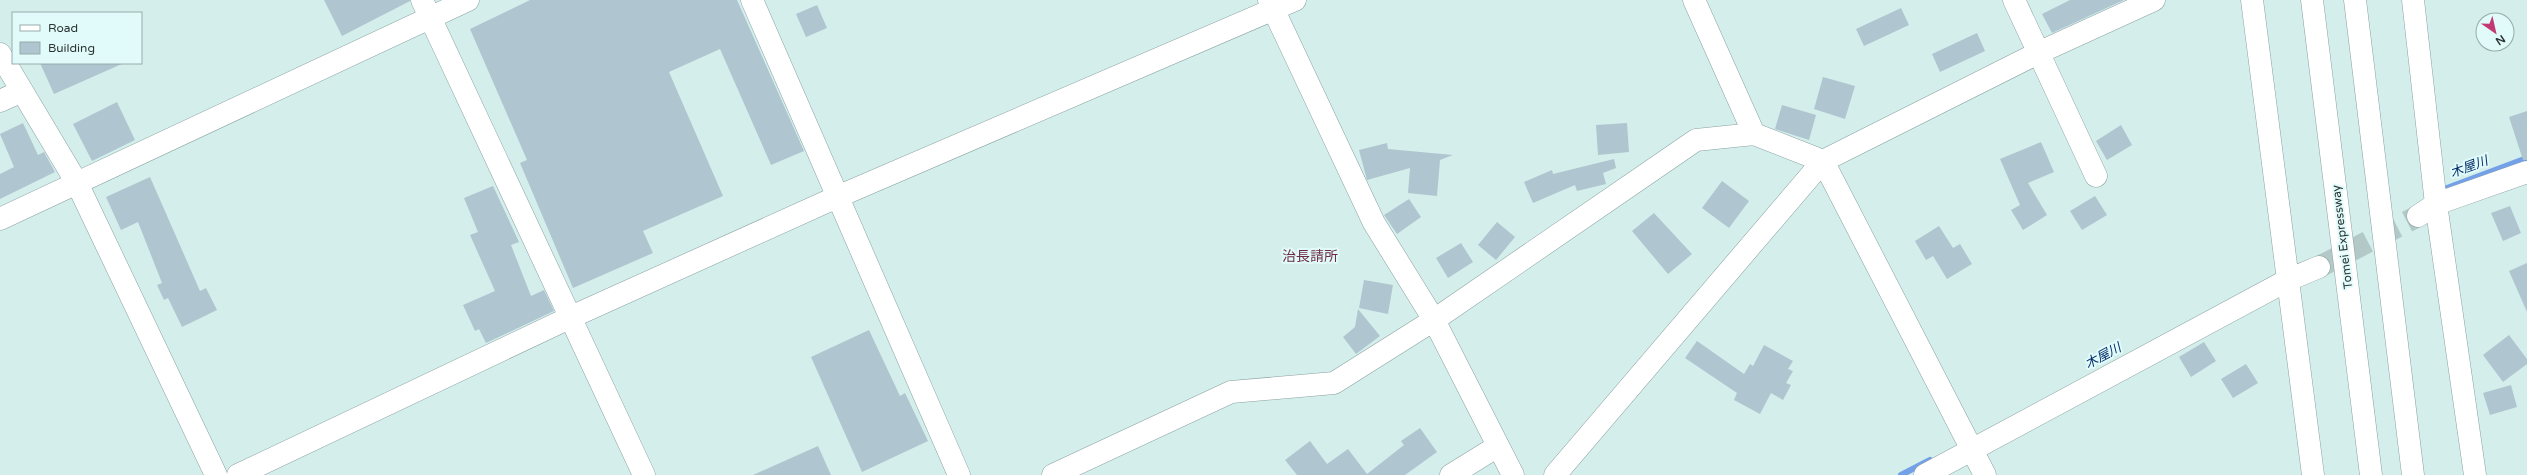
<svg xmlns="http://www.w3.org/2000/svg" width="2527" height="475" font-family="'Varela Round','Noto Sans JP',sans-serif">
<rect width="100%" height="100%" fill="#d4eeec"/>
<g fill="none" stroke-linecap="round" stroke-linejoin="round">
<path stroke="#73a0e6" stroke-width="6" d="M 2439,191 L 2527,158
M 1901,475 L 1930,460"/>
</g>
<path fill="#afc5cf" d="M 324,0 L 410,0 L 410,1 L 342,36 Z
M 530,0 L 737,0 L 804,151 L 771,165 L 720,49 L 669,72 L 723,196 L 643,231 L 653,253 L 573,288 L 520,163 L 527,160 L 470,29 Z
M 2070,0 L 2124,0 L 2052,33 L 2042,14 Z
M 817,5 L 827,28 L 806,37 L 796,14 Z
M 1901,8 L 1909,25 L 1864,46 L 1856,29 Z
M 1977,33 L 1985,51 L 1940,72 L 1932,54 Z
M 40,63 L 124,63 L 54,94 Z
M 1823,77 L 1855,86 L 1845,119 L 1814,109 Z
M 117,102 L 135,140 L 92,161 L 73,124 Z
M 1782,105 L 1816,115 L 1809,140 L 1775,129 Z
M 2527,111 L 2527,160 L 2523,160 L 2509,117 Z
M 23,123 L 38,155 L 44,152 L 55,172 L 0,199 L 0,174 L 14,167 L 0,134 Z
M 1627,123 L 1629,152 L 1598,155 L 1596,125 Z
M 2121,125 L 2132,145 L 2107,160 L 2096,141 Z
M 2041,142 L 2054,172 L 2028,183 L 2047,215 L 2023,230 L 2011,210 L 2020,205 L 2000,159 Z
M 1387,143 L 1388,149 L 1453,155 L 1440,160 L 1437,196 L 1408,193 L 1410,168 L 1367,180 L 1359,150 Z
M 1614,159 L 1616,168 L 1603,173 L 1606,184 L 1577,191 L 1575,185 L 1533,203 L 1524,182 L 1552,170 L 1553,174 Z
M 150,177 L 200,291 L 206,288 L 217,310 L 182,327 L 168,298 L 164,300 L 157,285 L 162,283 L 138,222 L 121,230 L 106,197 Z
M 1722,181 L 1749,201 L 1729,228 L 1702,208 Z
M 493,186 L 519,242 L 511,245 L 531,296 L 544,290 L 554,311 L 486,343 L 479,329 L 475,331 L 463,305 L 495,291 L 470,235 L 478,232 L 464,198 Z
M 2095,196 L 2107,215 L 2082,230 L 2070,211 Z
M 1409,199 L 1421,217 L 1397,234 L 1384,215 Z
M 2510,206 L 2521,233 L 2503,241 L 2491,213 Z
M 1654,213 L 1692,254 L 1668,274 L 1632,231 Z
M 1497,222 L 1515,237 L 1496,260 L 1478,245 Z
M 1939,226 L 1953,248 L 1960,244 L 1972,264 L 1947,279 L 1933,256 L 1926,260 L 1915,241 Z
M 1461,243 L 1473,262 L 1448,278 L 1436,258 Z
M 2527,263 L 2527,312 L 2509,271 Z
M 1364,280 L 1393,285 L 1388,314 L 1359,308 Z
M 1358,309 L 1380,336 L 1356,354 L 1343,337 L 1355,327 Z
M 869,330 L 900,396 L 905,393 L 928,441 L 862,472 L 811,357 Z
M 2509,335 L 2527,359 L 2527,364 L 2503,382 L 2483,355 Z
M 1697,341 L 1744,374 L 1750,364 L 1753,366 L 1764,345 L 1793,361 L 1788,369 L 1793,371 L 1786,383 L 1791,385 L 1783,400 L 1771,393 L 1760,414 L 1734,400 L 1737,393 L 1685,358 Z
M 2204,342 L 2216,361 L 2191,377 L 2179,357 Z
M 2246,364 L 2258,383 L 2233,398 L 2221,379 Z
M 2511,385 L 2517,407 L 2490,415 L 2483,393 Z
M 1420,428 L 1437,452 L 1405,475 L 1297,475 L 1285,460 L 1310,441 L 1327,464 L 1348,449 L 1367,474 L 1404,445 L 1401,441 Z
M 818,446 L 831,475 L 753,475 Z"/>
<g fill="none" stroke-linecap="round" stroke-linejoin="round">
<path stroke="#b2c9c7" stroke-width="22" stroke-dasharray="22 11" stroke-linecap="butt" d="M 2319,267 L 2418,216"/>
<defs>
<path id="minor" d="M 422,0 L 644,475
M 752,0 L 959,475
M 1269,0 L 1374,223 L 1434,320 L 1513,475
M 1694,0 L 1754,134
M 2014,0 L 2096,176
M 2252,0 L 2313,475
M 2413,0 L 2436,204 L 2475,475
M 0,54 L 77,183 L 216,475
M 0,101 L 22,91
M 2418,216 L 2436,204 L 2527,172
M 0,219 L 468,0
M 238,475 L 569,318 L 837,197 L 1295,0
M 1053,475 L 1231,392 L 1334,383 L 1434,320 L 1696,140 L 1754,134 L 1823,161 L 1985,475
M 1451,475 L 1498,446
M 1555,475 L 1823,161 L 2038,53 L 2154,0
M 1925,475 L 2288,280 L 2319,267"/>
<path id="highway" d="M 2312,0 L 2371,475
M 2355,0 L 2413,475"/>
</defs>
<use href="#minor" stroke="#8aa2a1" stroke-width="23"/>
<use href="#highway" stroke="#8aa2a1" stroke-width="23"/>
<use href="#minor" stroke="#fff" stroke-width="22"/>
<use href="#highway" stroke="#fff" stroke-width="22"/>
</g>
<g text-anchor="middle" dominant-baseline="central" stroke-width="4" stroke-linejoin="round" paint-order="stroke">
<g font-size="12" fill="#2b3534" stroke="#e1fbfa">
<text transform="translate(2342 237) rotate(-97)">Tomei Expressway</text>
</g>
<g font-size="13" font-style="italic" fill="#042d6a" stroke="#e1fbfa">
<text transform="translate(2469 167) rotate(-20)">木屋川</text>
<text transform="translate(2103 356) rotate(-28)">木屋川</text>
</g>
<g font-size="14" fill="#6e2b45" stroke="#e1fbfa">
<text x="1310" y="256">治長請所</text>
</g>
</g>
<rect x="12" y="12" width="130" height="52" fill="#e1fbfa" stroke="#98acab"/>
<rect x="20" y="25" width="20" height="6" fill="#ffffff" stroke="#98acab"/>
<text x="48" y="32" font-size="12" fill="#2b3534">Road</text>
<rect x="20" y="42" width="20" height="12" fill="#afc5cf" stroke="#98acab"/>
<text x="48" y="52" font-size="12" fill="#2b3534">Building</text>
<g transform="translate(2495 32) rotate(146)"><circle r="19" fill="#e1fbfa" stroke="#98acab"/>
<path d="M0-3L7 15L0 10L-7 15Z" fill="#c33974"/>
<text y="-6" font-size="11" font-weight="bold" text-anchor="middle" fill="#2b3534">N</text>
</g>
</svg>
